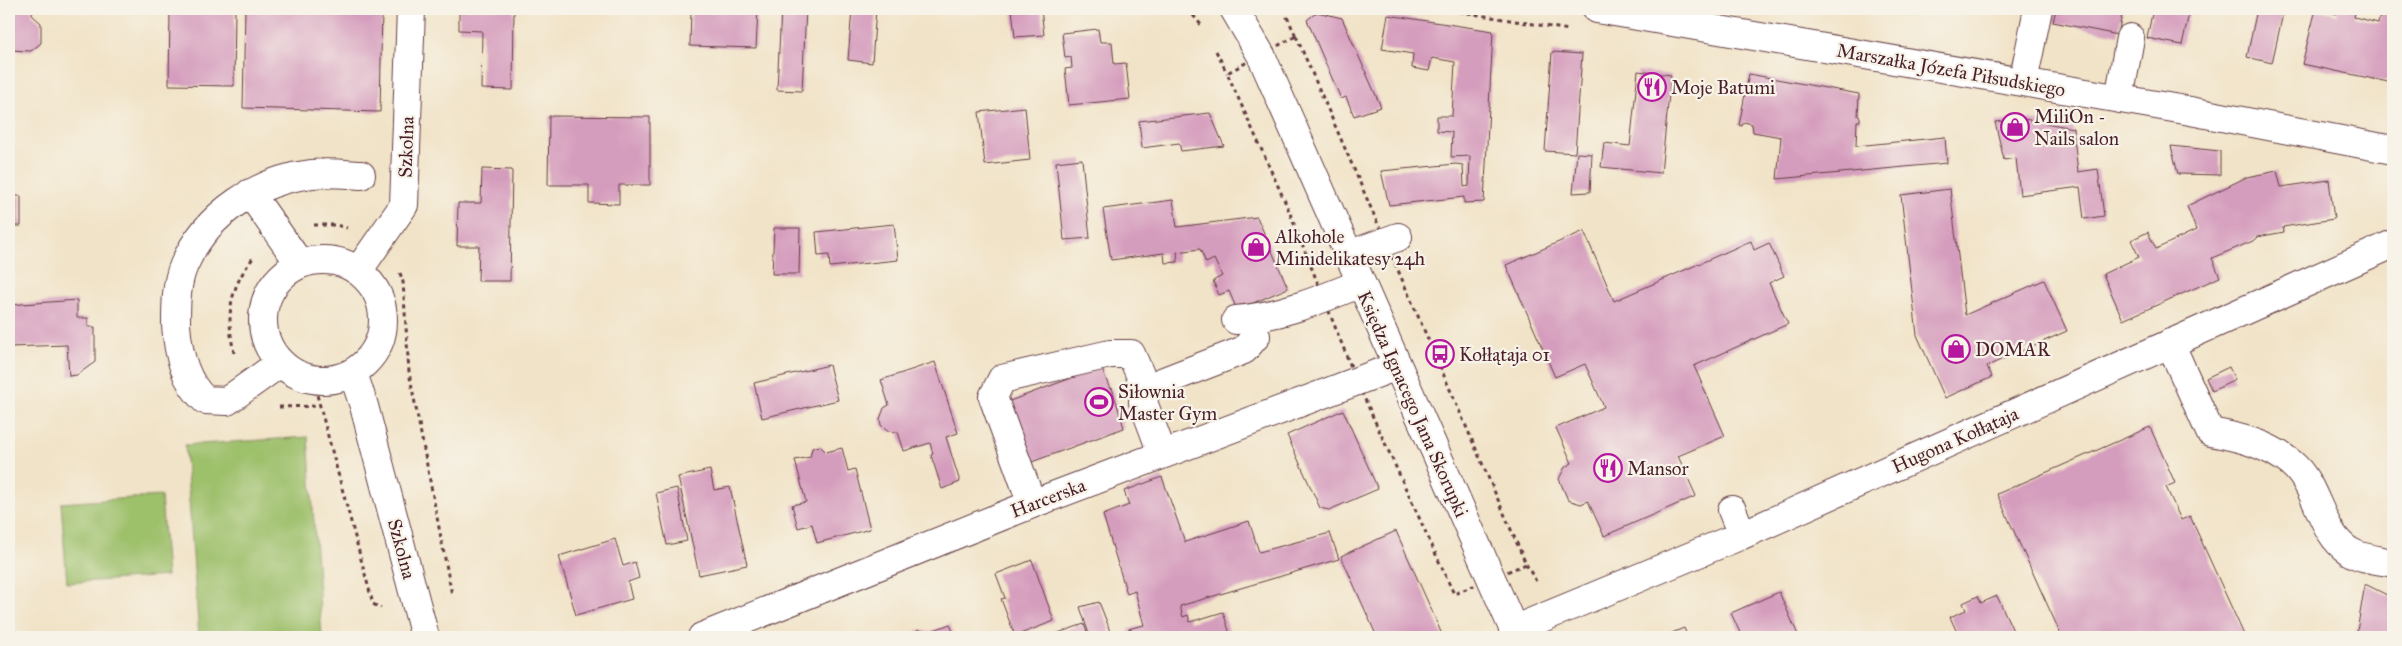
<svg xmlns="http://www.w3.org/2000/svg" width="2402" height="646" font-family="'IM FELL Great Primer',serif">
<rect width="100%" height="100%" fill="#f7f3e8"/>
<filter id="ink" filterUnits="userSpaceOnUse"><feTurbulence type="fractalNoise" baseFrequency=".02" numOctaves="2"/><feDisplacementMap in="SourceGraphic" scale="10" xChannelSelector="R" yChannelSelector="G"/><feConvolveMatrix kernelMatrix="1 2 1 2 8 2 1 2 1" color-interpolation-filters="sRGB"/></filter>
<filter id="wash" filterUnits="userSpaceOnUse"><feTurbulence type="fractalNoise" baseFrequency=".0096" numOctaves="4" result="noise"/><feDisplacementMap in="SourceGraphic" scale="20" xChannelSelector="R" yChannelSelector="G"/><feGaussianBlur stdDeviation="1.12" result="paint"/><feColorMatrix in="noise" values="0 0 0 0 0 0 0 0 0 0 0 0 0 0 0 0 0 1.4 0 .05"/><feComposite in="paint" operator="in"/></filter>
<g filter="url(#wash)">
<rect width="100%" height="100%" fill="#f1e3c7"/>
<path fill="#9dc06a" stroke="#74704a" d="M 308,437 L 322,637 L 199,637 L 185,445 Z
M 161,496 L 167,576 L 67,583 L 61,503 Z"/>
<g id="blocks">
<path fill="#d59dbd" d="M 9,9 L 33,9 L 32,15 L 41,23 L 41,43 L 31,51 L 9,50 Z
M 170,9 L 235,9 L 234,86 L 169,85 Z
M 245,9 L 382,9 L 380,112 L 243,108 Z
M 459,9 L 514,9 L 513,90 L 481,89 L 482,31 L 459,30 Z
M 691,9 L 758,9 L 756,48 L 690,46 Z
M 781,9 L 806,9 L 802,91 L 777,90 Z
M 852,9 L 876,9 L 872,63 L 848,60 Z
M 1012,9 L 1041,9 L 1044,35 L 1015,37 Z
M 2056,9 L 2123,9 L 2118,35 L 2053,22 Z
M 2153,9 L 2190,9 L 2182,45 L 2147,38 Z
M 2257,9 L 2284,9 L 2272,63 L 2247,57 Z
M 2316,9 L 2337,14 L 2338,9 L 2356,9 L 2354,17 L 2378,23 L 2382,9 L 2393,12 L 2393,83 L 2302,64 Z
M 1317,12 L 1342,18 L 1381,107 L 1354,116 L 1346,97 L 1341,99 L 1307,20 Z
M 1388,15 L 1493,31 L 1484,202 L 1464,203 L 1464,197 L 1389,205 L 1381,171 L 1456,164 L 1463,165 L 1464,187 L 1469,186 L 1470,156 L 1451,157 L 1452,132 L 1437,131 L 1437,116 L 1452,116 L 1455,62 L 1432,58 L 1429,71 L 1412,68 L 1413,54 L 1382,49 Z
M 1098,29 L 1100,42 L 1112,42 L 1114,64 L 1126,63 L 1130,99 L 1069,105 L 1065,69 L 1072,68 L 1071,57 L 1065,58 L 1062,33 Z
M 1552,52 L 1582,54 L 1575,153 L 1545,151 Z
M 1638,71 L 1671,75 L 1661,173 L 1601,167 L 1604,143 L 1630,146 Z
M 1749,74 L 1859,94 L 1858,116 L 1860,117 L 1860,121 L 1857,121 L 1856,146 L 1945,137 L 1947,163 L 1777,179 L 1781,137 L 1753,132 L 1752,124 L 1744,122 L 1742,126 L 1739,125 Z
M 1025,107 L 1030,160 L 985,165 L 979,112 Z
M 1210,113 L 1224,146 L 1181,151 L 1179,143 L 1142,148 L 1139,121 Z
M 549,116 L 650,117 L 650,185 L 619,185 L 619,204 L 589,203 L 589,185 L 548,185 Z
M 2024,119 L 2073,128 L 2078,172 L 2098,169 L 2104,216 L 2084,219 L 2080,187 L 2020,195 L 2016,158 L 2004,160 L 1995,122 Z
M 2171,146 L 2220,151 L 2220,175 L 2178,174 Z
M 1577,153 L 1592,154 L 1590,192 L 1573,193 Z
M 1082,159 L 1090,238 L 1064,240 L 1056,162 Z
M 482,169 L 512,170 L 510,281 L 478,281 L 479,246 L 457,246 L 458,203 L 481,203 Z
M 2277,171 L 2281,187 L 2329,180 L 2334,219 L 2283,227 L 2284,232 L 2257,237 L 2253,241 L 2212,258 L 2220,277 L 2123,320 L 2103,274 L 2139,257 L 2131,240 L 2148,232 L 2156,249 L 2196,230 L 2187,206 L 2247,177 Z
M 1950,189 L 1965,315 L 2044,280 L 2067,331 L 1987,366 L 1992,377 L 1945,398 L 1917,335 L 1901,195 Z
M 9,196 L 21,196 L 21,226 L 9,226 Z
M 1173,200 L 1177,227 L 1257,217 L 1288,288 L 1237,310 L 1229,291 L 1219,295 L 1213,281 L 1222,276 L 1214,259 L 1206,263 L 1200,249 L 1177,252 L 1178,262 L 1165,263 L 1164,253 L 1111,260 L 1103,209 Z
M 894,224 L 898,260 L 830,267 L 829,255 L 818,256 L 816,232 Z
M 774,228 L 800,228 L 799,274 L 772,274 Z
M 1584,231 L 1614,301 L 1751,241 L 1754,250 L 1769,243 L 1784,276 L 1769,283 L 1788,324 L 1694,366 L 1725,436 L 1678,456 L 1696,496 L 1604,536 L 1588,501 L 1581,504 L 1568,500 L 1559,479 L 1565,467 L 1572,463 L 1556,428 L 1604,407 L 1585,364 L 1555,377 L 1506,265 Z
M 77,300 L 77,318 L 88,318 L 88,327 L 95,327 L 95,362 L 77,375 L 69,376 L 67,345 L 9,347 L 9,305 Z
M 935,362 L 958,433 L 946,437 L 960,482 L 942,489 L 931,455 L 933,454 L 930,443 L 904,451 L 898,432 L 887,431 L 881,425 L 880,419 L 884,408 L 889,405 L 881,380 Z
M 829,365 L 838,400 L 762,418 L 754,383 Z
M 1101,367 L 1110,389 L 1112,388 L 1124,428 L 1029,463 L 1007,402 Z
M 2229,367 L 2235,380 L 2212,391 L 2206,378 Z
M 1343,410 L 1378,489 L 1329,510 L 1320,508 L 1287,435 Z
M 2150,427 L 2175,483 L 2166,487 L 2181,520 L 2190,516 L 2245,637 L 2062,637 L 1997,494 Z
M 820,446 L 826,452 L 842,448 L 848,471 L 855,469 L 870,529 L 817,543 L 812,524 L 798,528 L 792,505 L 806,502 L 795,460 L 810,457 L 812,448 Z
M 710,470 L 714,490 L 730,487 L 747,565 L 699,575 L 678,477 Z
M 1162,477 L 1185,542 L 1249,521 L 1259,552 L 1330,533 L 1339,559 L 1180,606 L 1183,617 L 1188,615 L 1190,622 L 1223,612 L 1231,637 L 1131,637 L 1128,629 L 1144,625 L 1135,591 L 1127,594 L 1103,515 L 1129,505 L 1124,491 Z
M 677,488 L 687,541 L 667,545 L 656,493 Z
M 1396,531 L 1431,609 L 1443,637 L 1377,637 L 1341,556 Z
M 615,539 L 623,566 L 635,562 L 639,578 L 628,582 L 632,599 L 576,615 L 559,556 Z
M 1032,560 L 1054,621 L 1015,636 L 1001,599 L 1005,598 L 996,574 Z
M 2365,584 L 2393,598 L 2393,637 L 2356,637 Z
M 1779,592 L 1799,637 L 1742,637 L 1731,613 Z
M 1978,596 L 1981,603 L 1997,596 L 2016,637 L 1959,637 L 1950,617 L 1966,610 L 1963,603 Z
M 1099,602 L 1108,625 L 1111,637 L 1091,637 L 1088,631 L 1080,607 Z
M 950,624 L 955,637 L 912,637 L 918,630 L 929,632 Z
M 1084,624 L 1089,637 L 1053,637 L 1052,635 Z
M 1684,628 L 1688,637 L 1662,637 Z"/>
</g>
</g>
<g filter="url(#ink)">
<use href="#blocks" fill-opacity="0" stroke="#633c42" stroke-width="1"/>
<g fill="none" stroke-linecap="round" stroke-linejoin="round">
<defs>
<path id="minor" d="M 1597,9 L 2185,110 L 2393,150
M 2023,82 L 2038,9
M 2119,99 L 2130,38
M 250,193 L 300,264
M 1348,255 L 1398,237
M263 320a60 60 0 1 1 120 0a60 60 0 1 1-120 0Z
M 358,271 L 404,205 L 411,9
M 1236,320 C 1280,316 1320,300 1361,283
M 2170,343 L 2210,432 C 2239,437 2268,444 2291,463 C 2319,486 2319,532 2349,551 C 2361,559 2379,560 2393,563
M 280,363 L 227,401 L 205,400 C 184,381 178,352 176,325 C 176,305 176,283 184,265 C 206,214 258,180 312,174 C 328,172 345,174 361,175
M 353,373 L 364,406 L 425,637
M 1162,453 L 1143,402 L 1146,388 L 1244,350 L 1256,336
M 1032,504 L 993,397 L 1002,379 L 1110,354 L 1131,354 L 1146,388
M 1732,510 L 1742,535
M 1513,630 L 1742,535 L 2393,244
M 702,637 L 1032,504 L 1397,366"/>
<path id="major" d="M 1234,9 L 1261,55 L 1517,637"/>
</defs>
<use href="#minor" stroke="#633c42" stroke-width="30"/>
<use href="#major" stroke="#633c42" stroke-width="30"/>
<path stroke="#633c42" stroke-width="3" stroke-dasharray="4 4" stroke-linecap="butt" d="M 1188,9 L 1202,26
M 1288,9 L 1287,17 L 1296,36
M 1444,9 L 1569,30
M 1296,36 L 1526,564 L 1454,594 L 1357,382 L 1287,206 L 1227,73 Z
M 1216,51 L 1227,73
M 314,225 L 336,225 L 347,228
M 400,273 L 403,282 L 409,372 L 452,595
M 234,353 C 226,315 229,289 253,258
M 313,380 L 373,604 L 381,608
M 279,407 L 320,406
M 1526,564 L 1537,583"/>
<use href="#minor" stroke="#fff" stroke-width="28"/>
<use href="#major" stroke="#fff" stroke-width="28"/>
</g>
</g>
<defs>
<symbol id="restaurant-ring" viewBox="-11 -11 22 22"><circle r="9.5" fill="#f7f3e8" stroke="#b5179e" stroke-width="1.5"/><path d="M-5-6h1v4h1v-4h1v4h1v-4h1v5L-1.5 .5V6h-2V.5L-5-1ZM5-6V6H3V1.5H1.5Q1.5-4 5-6Z" fill="#b5179e"/></symbol>
<symbol id="shop-ring" viewBox="-11 -11 22 22"><circle r="9.5" fill="#f7f3e8" stroke="#b5179e" stroke-width="1.5"/><path d="M-5-2.5h2.3a2.7 3.5 0 0 1 5.4 0H5L5.5 6h-11ZM-1.5-2.5h3a1.5 2.3 0 0 0-3 0Z" fill="#b5179e"/></symbol>
<symbol id="bus-ring" viewBox="-11 -11 22 22"><circle r="9.5" fill="#f7f3e8" stroke="#b5179e" stroke-width="1.5"/><path d="M-5-6H5V4H4V6H2V4H-2V6H-4V4H-5ZM-3.5-4V0h7V-4ZM-3.5 1.2v1.5H-2V1.2ZM2 1.2v1.5H3.5V1.2Z" fill="#b5179e"/></symbol>
<symbol id="stadium-ring" viewBox="-11 -11 22 22"><circle r="9.5" fill="#f7f3e8" stroke="#b5179e" stroke-width="1.5"/><path d="M0-5a6.5 5 0 1 0 0 10a6.5 5 0 1 0 0-10ZM-3.5-1.8h7v3.6h-7Z" fill="#b5179e"/></symbol>
</defs>
<g fill-rule="evenodd">
<use href="#restaurant-ring" x="1636" y="71" width="32" height="32"/>
<use href="#shop-ring" x="1999" y="111" width="32" height="32"/>
<use href="#shop-ring" x="1240" y="231" width="32" height="32"/>
<use href="#shop-ring" x="1940" y="333" width="32" height="32"/>
<use href="#bus-ring" x="1424" y="338" width="32" height="32"/>
<use href="#stadium-ring" x="1083" y="386" width="32" height="32"/>
<use href="#restaurant-ring" x="1592" y="452" width="32" height="32"/>
</g>
<g text-anchor="middle" dominant-baseline="central" stroke-width="4.5" stroke-linejoin="round" paint-order="stroke">
<g font-size="19" fill="#4a1f2b" stroke="#f7f3e8">
<text transform="translate(1951 70) rotate(10)">Marszałka Józefa Piłsudskiego</text>
<text transform="translate(406 147) rotate(-88)">Szkolna</text>
<text transform="translate(1413 404) rotate(66)">Księdza Ignacego Jana Skorupki</text>
<text transform="translate(1955 440) rotate(-24)">Hugona Kołłątaja</text>
<text transform="translate(1048 498) rotate(-21)">Harcerska</text>
<text transform="translate(402 549) rotate(75)">Szkolna</text>
</g>
<g font-size="19" fill="#4a1f2b" stroke="#f7f3e8" text-anchor="start">
<text x="1671" y="87">Moje Batumi</text>
<text x="2034" y="116">MiliOn -<tspan x="2034" dy="22">Nails salon</tspan></text>
<text x="1275" y="236">Alkohole<tspan x="1275" dy="22">Minidelikatesy 24h</tspan></text>
<text x="1975" y="349">DOMAR</text>
<text x="1459" y="354">Kołłątaja 01</text>
<text x="1118" y="391">Siłownia<tspan x="1118" dy="22">Master Gym</tspan></text>
<text x="1627" y="468">Mansor</text>
</g>
</g>
<rect width="2402" height="646" fill="none" stroke="#f7f3e8" stroke-width="30"/>
</svg>
